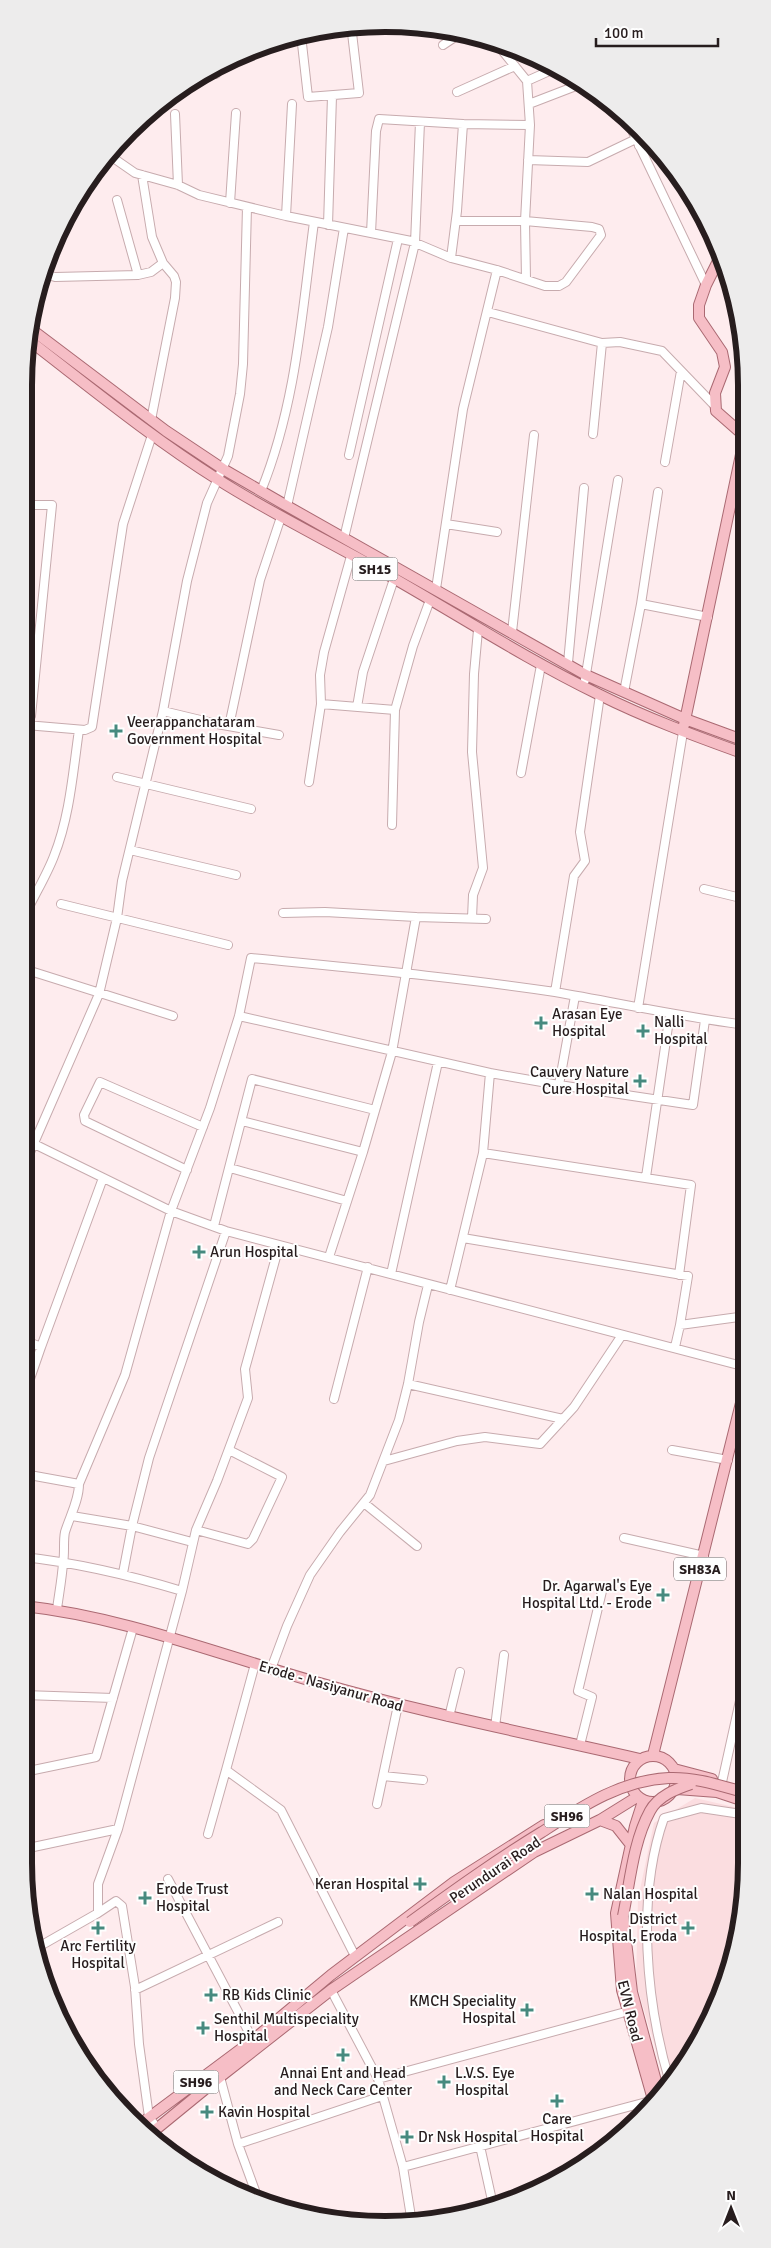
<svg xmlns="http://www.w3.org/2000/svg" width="771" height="2248" font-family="Signika,sans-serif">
<rect width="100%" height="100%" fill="#feecee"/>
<path fill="#fbdde0" d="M 695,1798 L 747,1810 L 747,1863 L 735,1956 L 686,2064 L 667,2087 L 636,1983 L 638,1899 L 654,1823 Z"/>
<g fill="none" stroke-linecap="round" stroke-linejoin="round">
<defs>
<path id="minor" d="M 301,35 L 308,97 L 359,93 L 352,33 L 350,26
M 497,44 L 527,81 L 530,125 L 525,221 L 526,279
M 443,45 L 461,33
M 216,74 L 216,67
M 527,81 L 556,68
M 457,92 L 515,66
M 529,104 L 581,84
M 175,114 L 178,185
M 629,124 L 706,285
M 639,146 L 650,141
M 109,155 L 135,173 L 178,185 L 199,195 L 286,216 L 411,241 L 451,258 L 497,270 L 545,286 L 559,286 L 566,282 L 601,235 L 599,229 L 592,227 L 525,221 L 456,221
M 528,160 L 588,162 L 636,139
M 142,175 L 152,237 L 163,263 L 174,276 L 176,282 L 175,298 L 151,420
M 117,200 L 138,275
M 230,203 L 236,113
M 286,216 L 292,104
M 328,225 L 332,96
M 371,233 L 376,131 L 379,119 L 463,124 L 530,125
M 451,258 L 457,211 L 463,124
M 45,267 L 48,275 L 55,277 L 138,275 L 151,272 L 163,263
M 488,312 L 602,343 L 620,342 L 662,351 L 714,405
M 593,434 L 602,343
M 349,455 L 398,239
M 665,462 L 681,371
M 261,491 C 296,405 302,313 314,222
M 24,505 L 52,505 L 31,716 L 24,726
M 287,506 L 328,327 L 344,228
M 446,524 L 497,532
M 344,538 L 415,243 L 420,122
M 436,589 L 463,409 L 497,270
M 641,604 L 708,617
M 512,632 L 534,435
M 568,663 L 584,488
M 585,680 L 618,480
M 624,692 L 641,604 L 658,492
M 321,704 L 395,710
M 357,707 L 363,672 L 394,579
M 163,711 L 217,724 L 279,735
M 26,725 L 85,730 L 92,727 L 123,524 L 152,435
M 229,726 L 260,580 L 281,517
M 521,773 L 541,665
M 117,777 L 251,809
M 309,782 L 321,704 L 320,675 L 324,652 L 351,556
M 392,825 L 395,710 L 413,646 L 430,600
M 130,850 L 236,875
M 704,889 L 745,899
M 61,904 L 228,945
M 24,909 L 30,905 C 38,889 48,872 54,856 C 70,816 73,771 79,730
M 283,913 L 325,912 L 416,917 L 392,1052 L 363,1152 L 329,1257
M 416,917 L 486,919
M 472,918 L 473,895 L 483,868 L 472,752 L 474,674 L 478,630
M 24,969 L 173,1016
M 555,992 L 574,876 L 585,861 L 580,832 L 600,695
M 638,1008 L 683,732
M 239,1016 L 490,1073
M 559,1085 L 693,1105 L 705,1020
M 242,1121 L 363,1152
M 24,1139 L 171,1211 L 226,1231 L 746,1367
M 483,1153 L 490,1073 L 559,1085 L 575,996
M 24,1166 L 99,994 L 117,918 L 122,881 L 163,711 L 187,581 L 207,503 L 228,456 L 240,394 L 243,364 L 247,207
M 230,1168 L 347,1201
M 187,1170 L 85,1121 L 84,1115 L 100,1082 L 203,1127
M 646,1177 L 670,1013
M 214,1226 L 252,1079 L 375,1110
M 463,1238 L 688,1276 L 680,1325 L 746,1316
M 391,1274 L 438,1062
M 450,1290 L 483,1153 L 691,1185 L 679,1275
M 24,1340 L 41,1347 L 103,1178
M 675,1347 L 680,1325
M 408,1384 L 563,1419
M 24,1396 L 41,1347
M 334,1399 L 368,1267
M 672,1450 L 728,1460
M 384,1461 L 457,1441 L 485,1437 L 540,1444 L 574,1407 L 622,1335
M 24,1474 L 79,1484
M 364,1503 L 417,1546
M 72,1516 L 132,1526 L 192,1542
M 196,1530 L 248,1544 L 253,1539 L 282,1477 L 229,1450
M 624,1538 L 704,1556
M 24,1557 C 78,1563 129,1575 182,1591 L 196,1530 L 217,1481 L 248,1398 L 245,1369 L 279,1246
M 123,1573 L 132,1526 L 149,1458 L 226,1231
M 57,1609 C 59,1594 62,1578 63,1563 C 65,1553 63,1541 65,1532 C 70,1516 79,1500 79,1484 L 125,1375 L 171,1211 L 210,1108 L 239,1016 L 251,958 C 352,968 454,977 555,992 C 619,1003 682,1017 746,1025
M 255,1664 L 226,1770 L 281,1810 L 355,1956
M 271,1669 L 287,1626 L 310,1575 L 340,1532 L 370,1495 L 399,1420 L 408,1384 L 419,1322 L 428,1285
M 24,1695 L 113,1698
M 449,1717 L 460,1672
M 495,1727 L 504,1655
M 580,1745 L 592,1697 L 578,1691 L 603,1587
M 24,1772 L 96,1757 L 133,1628
M 383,1776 L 423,1780
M 722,1782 L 743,1687 L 747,1684
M 741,1800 L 742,1901
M 377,1804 L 398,1705
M 118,1829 L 98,1884 L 98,1913 L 116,1901 L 122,1906 L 135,1987 L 139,2044 L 149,2117 L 157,2128
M 208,1834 L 226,1770
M 24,1849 L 118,1829 L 182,1591
M 168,1879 L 253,2040
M 34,1943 L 42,1945 L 98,1913
M 135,1990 L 278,1922
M 331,1990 L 378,2079 L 403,2167 L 412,2223
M 220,2077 L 238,2144 L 257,2196
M 378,2079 L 629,2011
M 670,2083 C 646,2003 636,1897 664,1818 L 701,1808 L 741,1814
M 238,2144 L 382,2096
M 480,2146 L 493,2205
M 403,2167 L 654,2100"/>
<path id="major" d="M 31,329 L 166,431 L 223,469 L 287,506 L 586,675 L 685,719 L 745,741
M 30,341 C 91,388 152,438 217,479 C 275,516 337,545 395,579 C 463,618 528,660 598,694 C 646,718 695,736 745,754
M 684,725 L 743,445 L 741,433 L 716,411 L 715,393 L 725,367 L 722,352 L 699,318 L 699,305 L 706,285 L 720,257
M 24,1606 C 124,1617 220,1655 316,1682 C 423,1713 532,1734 640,1759
M 653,1755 L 746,1383
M630 1779a23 23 0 1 1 46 0a23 23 0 1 1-46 0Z
M 674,1769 L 712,1779
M 677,1789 L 717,1792 L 747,1802
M 643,1801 L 635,1826 L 616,1913 L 622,1990 L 654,2103
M 600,1820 L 616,1826 L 631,1845
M 623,1916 L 632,1992 L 660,2096
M 139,2125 L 253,2040 L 331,1975 L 454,1882 L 544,1825
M 149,2135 L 220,2077 L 331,1990 L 369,1964 L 534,1852 L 600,1820 L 637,1797"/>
</defs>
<use href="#minor" stroke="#c7abae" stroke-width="10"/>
<use href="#major" stroke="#aa6972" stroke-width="12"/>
<use href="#minor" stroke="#fff" stroke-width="8"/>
<use href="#major" stroke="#f6bec6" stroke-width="10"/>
<defs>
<path id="major-bridge" d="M 623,1916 C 630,1882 633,1842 650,1811 C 658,1796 676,1789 691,1784
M 410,1922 C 453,1891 496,1860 542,1832 C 581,1807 621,1780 669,1778 C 696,1777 721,1786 747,1793"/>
</defs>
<use href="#major-bridge" stroke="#aa6972" stroke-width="12" stroke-linecap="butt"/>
<use href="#major-bridge" stroke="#f6bec6" stroke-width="10"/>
</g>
<g fill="#468a7f" stroke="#fefefe" stroke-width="2">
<path d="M113.5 723.5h5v5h5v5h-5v5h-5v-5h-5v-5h5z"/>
<path d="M538.5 1015.5h5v5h5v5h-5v5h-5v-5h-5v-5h5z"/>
<path d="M640.5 1023.5h5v5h5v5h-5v5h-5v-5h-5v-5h5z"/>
<path d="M637.5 1073.5h5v5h5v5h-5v5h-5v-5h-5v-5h5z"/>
<path d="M196.5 1244.5h5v5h5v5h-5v5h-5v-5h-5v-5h5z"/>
<path d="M660.5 1587.5h5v5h5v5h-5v5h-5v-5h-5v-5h5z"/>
<path d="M417.5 1876.5h5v5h5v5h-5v5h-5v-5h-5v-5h5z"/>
<path d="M589.5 1886.5h5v5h5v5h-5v5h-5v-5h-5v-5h5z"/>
<path d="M142.5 1890.5h5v5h5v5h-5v5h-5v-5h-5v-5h5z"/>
<path d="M95.5 1920.5h5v5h5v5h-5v5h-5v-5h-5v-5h5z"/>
<path d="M685.5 1920.5h5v5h5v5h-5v5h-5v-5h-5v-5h5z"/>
<path d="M208.5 1987.5h5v5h5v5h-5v5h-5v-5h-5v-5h5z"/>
<path d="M524.5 2002.5h5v5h5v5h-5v5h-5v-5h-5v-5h5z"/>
<path d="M200.5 2020.5h5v5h5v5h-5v5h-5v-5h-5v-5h5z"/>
<path d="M340.5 2047.5h5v5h5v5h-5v5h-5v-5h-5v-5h5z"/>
<path d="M441.5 2074.5h5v5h5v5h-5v5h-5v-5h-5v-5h5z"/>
<path d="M554.5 2093.5h5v5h5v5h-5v5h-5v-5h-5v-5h5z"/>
<path d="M204.5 2104.5h5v5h5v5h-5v5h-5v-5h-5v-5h5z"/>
<path d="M404.5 2129.5h5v5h5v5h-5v5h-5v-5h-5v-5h5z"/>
</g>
<g text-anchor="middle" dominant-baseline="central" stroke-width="4" stroke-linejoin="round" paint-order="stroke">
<g fill="#fefefe" stroke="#686061" stroke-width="1">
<rect x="352.5" y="557.5" width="45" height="23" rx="4"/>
<rect x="674" y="1557.5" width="52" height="23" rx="4"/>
<rect x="544.5" y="1804.5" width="45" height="23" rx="4"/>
<rect x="173.5" y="2070.5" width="45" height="23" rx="4"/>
</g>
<g font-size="14" font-weight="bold" fill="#271d1e">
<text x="375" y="569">SH15</text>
<text x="700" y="1569">SH83A</text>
<text x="567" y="1816">SH96</text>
<text x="196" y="2082">SH96</text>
</g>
<g font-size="15" fill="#271d1e" stroke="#fefefe" text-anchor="start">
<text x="127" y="722">Veerappanchataram<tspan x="127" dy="17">Government Hospital</tspan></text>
<text x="552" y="1014">Arasan Eye<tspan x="552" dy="17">Hospital</tspan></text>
<text x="654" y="1022">Nalli<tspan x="654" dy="17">Hospital</tspan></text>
<text x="629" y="1072" text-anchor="end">Cauvery Nature<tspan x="629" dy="17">Cure Hospital</tspan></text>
<text x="210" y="1252">Arun Hospital</text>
<text x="652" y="1586" text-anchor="end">Dr. Agarwal's Eye<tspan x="652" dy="17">Hospital Ltd. - Erode</tspan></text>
<text x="409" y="1884" text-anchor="end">Keran Hospital</text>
<text x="156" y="1889">Erode Trust<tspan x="156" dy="17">Hospital</tspan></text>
<text x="603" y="1894">Nalan Hospital</text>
<text x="677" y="1919" text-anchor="end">District<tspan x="677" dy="17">Hospital, Eroda</tspan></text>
<text x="98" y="1946" text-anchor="middle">Arc Fertility<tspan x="98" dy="17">Hospital</tspan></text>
<text x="222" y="1995">RB Kids Clinic</text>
<text x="516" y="2001" text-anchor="end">KMCH Speciality<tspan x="516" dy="17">Hospital</tspan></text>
<text x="214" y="2019">Senthil Multispeciality<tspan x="214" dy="17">Hospital</tspan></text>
<text x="343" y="2073" text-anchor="middle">Annai Ent and Head<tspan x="343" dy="17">and Neck Care Center</tspan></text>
<text x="455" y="2073">L.V.S. Eye<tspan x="455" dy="17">Hospital</tspan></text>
<text x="218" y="2112">Kavin Hospital</text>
<text x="557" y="2119" text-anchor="middle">Care<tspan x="557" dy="17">Hospital</tspan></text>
<text x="418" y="2137">Dr Nsk Hospital</text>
</g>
<g font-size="15" fill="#271d1e" stroke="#fefefe">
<text transform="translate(331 1686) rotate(16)">Erode - Nasiyanur Road</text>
<text transform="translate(495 1870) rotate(-34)">Perundurai Road</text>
<text transform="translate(630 2011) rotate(76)">EVN Road</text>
</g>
</g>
<path d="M0 0H771V2248H0ZM385 32H385A353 353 0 0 1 738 385V1863A353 353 0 0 1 385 2216H385A353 353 0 0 1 32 1863V385A353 353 0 0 1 385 32Z" fill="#edecec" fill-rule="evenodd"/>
<path fill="none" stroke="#271d1e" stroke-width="6" d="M385 32H385A353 353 0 0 1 738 385V1863A353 353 0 0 1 385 2216H385A353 353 0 0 1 32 1863V385A353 353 0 0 1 385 32Z"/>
<g transform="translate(731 2208)" stroke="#fefefe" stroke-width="4" paint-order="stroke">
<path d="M0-4L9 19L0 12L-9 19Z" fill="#271d1e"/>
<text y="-8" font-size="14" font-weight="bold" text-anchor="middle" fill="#271d1e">N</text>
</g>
<path d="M596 38v8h122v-8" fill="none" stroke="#271d1e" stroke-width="2.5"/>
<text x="604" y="38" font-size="15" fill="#271d1e" stroke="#fefefe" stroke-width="4" paint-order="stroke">100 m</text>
</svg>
